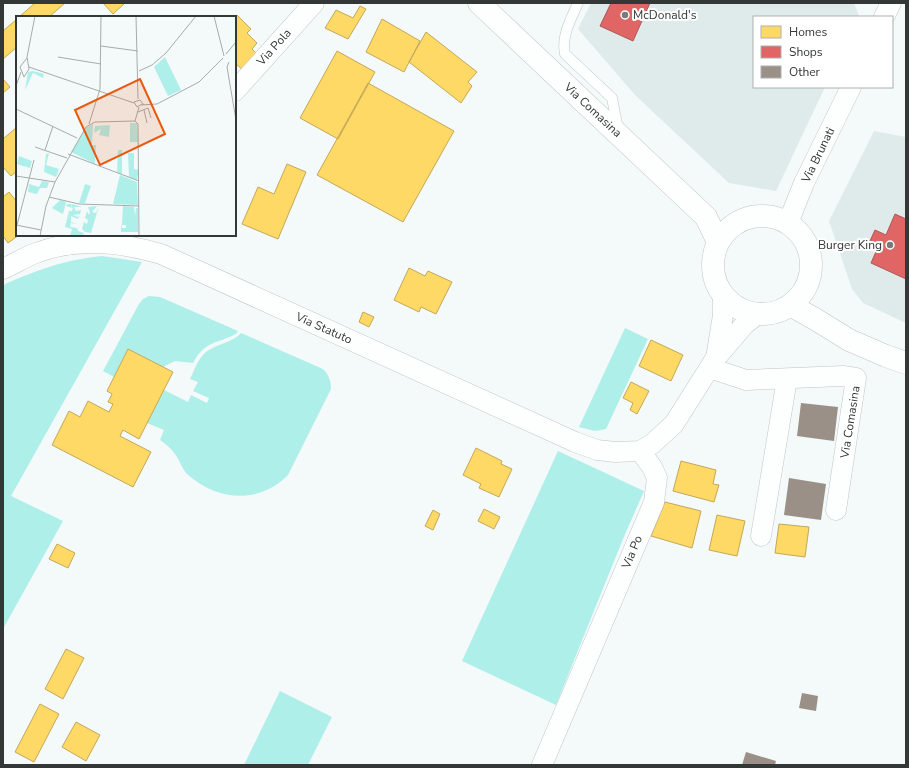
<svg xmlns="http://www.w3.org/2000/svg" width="909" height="768" font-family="'Nunito Sans',sans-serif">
<rect width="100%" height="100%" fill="#f4f9f9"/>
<path fill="#dfebea" d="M 591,3 L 854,3 L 859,16 L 754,17 L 754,87 L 825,87 L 776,191 L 729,183 L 635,95 L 578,29 Z
M 874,131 L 906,137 L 906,323 L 863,303 L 852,289 L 829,221 Z"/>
<path fill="#aeefea" d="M 102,256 L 142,262 L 11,496 L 63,521 L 3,629 L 3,285 C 37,270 64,260 102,256 Z
M 149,296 L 160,297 L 238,331 L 236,334 C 216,344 205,341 193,363 L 175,361 L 163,367 L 128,349 L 114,377 L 103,371 L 139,304 L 143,299 Z
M 625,328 L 648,339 L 606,429 L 595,431 L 579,427 Z
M 241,333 L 323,369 C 329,375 331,381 331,389 L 288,475 C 258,505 216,501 186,473 C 182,468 180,462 177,457 C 172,449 167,445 160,440 L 164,430 L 147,423 L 164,390 L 188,402 L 191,395 L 207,403 L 209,398 L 193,391 L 198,382 L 190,379 C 194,371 197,362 202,356 C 212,344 231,344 241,333 Z
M 558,451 L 644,491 L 623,539 L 556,705 L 462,661 Z
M 280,691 L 332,717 L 308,765 L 244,765 Z"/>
<path fill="#ffd966" stroke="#c2a858" d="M 35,3 L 65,3 L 49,17 L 19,17 Z
M 103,3 L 125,3 L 113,14 Z
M 360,6 L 366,9 L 348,39 L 325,28 L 336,10 L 353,18 Z
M 237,15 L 251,29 L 247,33 L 257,43 L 252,49 L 258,55 L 244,71 L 235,63 L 235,17 Z
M 17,19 L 17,47 L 3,59 L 3,31 Z
M 382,19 L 420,41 L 404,72 L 366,52 Z
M 426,32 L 477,72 L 468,82 L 472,86 L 461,103 L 409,62 Z
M 337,51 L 375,72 L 338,139 L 300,118 Z
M 3,79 L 10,87 L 3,93 Z
M 368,83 L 454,131 L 403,222 L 317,175 Z
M 17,127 L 17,171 L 11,176 L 3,167 L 3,139 Z
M 287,164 L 306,172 L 278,239 L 242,224 L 258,187 L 274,194 Z
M 9,192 L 17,202 L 17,235 L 19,235 L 8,243 L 3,236 L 3,197 Z
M 409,268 L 425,276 L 428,271 L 452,282 L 436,314 L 421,307 L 419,312 L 394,300 Z
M 363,312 L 374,317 L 369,327 L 359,322 Z
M 651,340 L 683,355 L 671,381 L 639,366 Z
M 128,349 L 173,372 L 139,439 L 123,430 L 120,436 L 151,452 L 133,487 L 52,445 L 69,411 L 80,417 L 88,401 L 109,412 L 113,404 L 108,402 L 112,394 L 107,391 Z
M 631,382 L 649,391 L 637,414 L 630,410 L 633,403 L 623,398 Z
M 476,448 L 502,461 L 501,464 L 512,469 L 499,497 L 479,488 L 481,484 L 463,475 Z
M 681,461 L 716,470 L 713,484 L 719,485 L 714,502 L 673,491 Z
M 665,502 L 701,511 L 692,548 L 651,536 Z
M 484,509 L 500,517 L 494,529 L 478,521 Z
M 433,510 L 440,514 L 433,530 L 425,526 Z
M 717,515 L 745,521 L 737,556 L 709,550 Z
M 779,524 L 809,527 L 805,557 L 775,553 Z
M 57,544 L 75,553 L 68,568 L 49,559 Z
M 66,649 L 84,658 L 63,699 L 45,689 Z
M 40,704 L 59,714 L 34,762 L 15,752 Z
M 76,722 L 100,735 L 86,761 L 62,747 Z"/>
<path fill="#e06666" stroke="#ac5858" d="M 611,3 L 650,3 L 633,41 L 600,26 Z
M 895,214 L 906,219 L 906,279 L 871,263 L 878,247 L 869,243 L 875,230 L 886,235 Z"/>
<path fill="#9a9087" d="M 801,403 L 838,407 L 834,441 L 797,436 Z
M 789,478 L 826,484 L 821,520 L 784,515 Z
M 802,693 L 818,696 L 816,711 L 799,708 Z
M 746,752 L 776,761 L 775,765 L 742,765 Z"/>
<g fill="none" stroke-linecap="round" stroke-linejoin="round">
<defs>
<path id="service" d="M 578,3 C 571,19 561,36 565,54 L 612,98 L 618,129"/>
<path id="minor" d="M 884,17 L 891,3
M 235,91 L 314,3
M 788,223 L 804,183 L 851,87
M 3,269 C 14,264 25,257 36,253 C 79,237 119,242 161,254 L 575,442 L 597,450 L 616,452 L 640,451 L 652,444 L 674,424 L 715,359 L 745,324 L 759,313
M 716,358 L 723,315 L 723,294
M 710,368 L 746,380 L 843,376 L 856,378 L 836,510
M 761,536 L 787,379
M 542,765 L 654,502 L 657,478 L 652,467 L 640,451"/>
<path id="secondary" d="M 479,3 L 706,217 L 718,242
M713 265a49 49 0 1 1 98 0a49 49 0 1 1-98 0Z
M 790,305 L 815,319 L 849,340 L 886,356 L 906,363"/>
</defs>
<use href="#service" stroke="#c1c5c5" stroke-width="11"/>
<use href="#minor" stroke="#c1c5c5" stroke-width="21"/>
<use href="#secondary" stroke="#c1c5c5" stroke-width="23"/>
<use href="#service" stroke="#fdfefe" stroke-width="10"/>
<use href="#minor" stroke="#fdfefe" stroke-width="20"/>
<use href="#secondary" stroke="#fdfefe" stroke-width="22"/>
</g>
<g fill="#777b7a" stroke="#fff" stroke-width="1.5">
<circle cx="625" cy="15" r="4"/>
<circle cx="890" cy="245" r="4"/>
</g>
<g text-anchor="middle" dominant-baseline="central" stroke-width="4" stroke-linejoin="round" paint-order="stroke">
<g font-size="12" fill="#333736" stroke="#fff" text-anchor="start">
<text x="633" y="15">McDonald's</text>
<text x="882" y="245" text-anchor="end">Burger King</text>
</g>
<g font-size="12" fill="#333736" stroke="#fff">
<text transform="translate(274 47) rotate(-48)">Via Pola</text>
<text transform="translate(593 110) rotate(43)">Via Comasina</text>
<text transform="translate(818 155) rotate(-64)">Via Brunati</text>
<text transform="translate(324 328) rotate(24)">Via Statuto</text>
<text transform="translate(850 422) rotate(-81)">Via Comasina</text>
<text transform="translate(632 552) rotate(-67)">Via Po</text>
</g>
</g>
<g transform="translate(16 16)">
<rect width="220" height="220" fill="#f4f9f9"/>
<path d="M 149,41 L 165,74 L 152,80 L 138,51 ZM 17,55 L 28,58 L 27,62 L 17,57 L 9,74 L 12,56 ZM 114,107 L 121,107 L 122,126 L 114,126 ZM 77,108 L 76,129 L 80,129 L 79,148 L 55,136 L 70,112 ZM 94,109 L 93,121 L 83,119 L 85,113 L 78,117 L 79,110 ZM 102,134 L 106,134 L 106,158 L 101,156 ZM 33,137 L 30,149 L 43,153 L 40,161 L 28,156 L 30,138 ZM 112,137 L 118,137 L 118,153 L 123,154 L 121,164 L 113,161 ZM 3,140 L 16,145 L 14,152 L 1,148 ZM 104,159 L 121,166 L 122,189 L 97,188 ZM 26,165 L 33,166 L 31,172 L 24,172 L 21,178 L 12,176 L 13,168 L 23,171 ZM 69,168 L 75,170 L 69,187 L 63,187 ZM 44,184 L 50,186 L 47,198 L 36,192 ZM 51,188 L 55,188 L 55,191 L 56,188 L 66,191 L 58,191 L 60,195 L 65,194 L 64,198 L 57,199 L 62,201 L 64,199 L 62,203 L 55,200 L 55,206 L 61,208 L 55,207 L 54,211 L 61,212 L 62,215 L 68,217 L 67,220 L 54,220 L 56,213 L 49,211 L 53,195 L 56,195 L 57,192 L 50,190 ZM 81,190 L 76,196 L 80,197 L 83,190 L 75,217 L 69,216 L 66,213 L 68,206 L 71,208 L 72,204 L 69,202 L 71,195 L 73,199 L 74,196 L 72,191 ZM 107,190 L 118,191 L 119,200 L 120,192 L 122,192 L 122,216 L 105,216 L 105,207 L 106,212 L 110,212 L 110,209 L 106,209 Z" fill="#aeefea"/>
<path fill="none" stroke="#a7abab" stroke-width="1" d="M 120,0 L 122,83M 198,0 L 208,40M 85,30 L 122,35M 210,38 L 220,26M 42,41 L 85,48M 213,46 L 211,51 L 220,104M 13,51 L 118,87M 123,55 L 136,49 L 150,37 L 180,0M 8,61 L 13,53 L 11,41 L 19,0M 8,61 L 4,51 L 11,42M 0,70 L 5,56M 126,88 L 121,91 L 118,86 L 124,84 L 128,89M 125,89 L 141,88 L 183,66 L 207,42M 123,91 L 119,105 L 122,108 L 123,220M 0,93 L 61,122M 128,94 L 131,107M 122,96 L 132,92 L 135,102M 73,108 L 84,73 L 85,0M 19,131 L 51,142M 29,134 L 37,110M 52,138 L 123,165M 0,160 L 39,166M 33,181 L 63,188 L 123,190M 0,209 L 25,214M 1,209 L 18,144M 24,220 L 30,190 L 39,166 L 70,111 L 79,106 L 119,105"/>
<path fill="#e8590c" fill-opacity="0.15" stroke="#e8590c" stroke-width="2" d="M 124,63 L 149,118 L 84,149 L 59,94 Z"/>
<rect width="220" height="220" fill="none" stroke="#333736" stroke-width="2"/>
</g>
<rect width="909" height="768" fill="none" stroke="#333736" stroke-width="8"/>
<rect x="753" y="16" width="140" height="72" fill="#ffffff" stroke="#adafaf"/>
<rect x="761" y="26" width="20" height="12" fill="#ffd966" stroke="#adafaf"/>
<text x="789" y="36" font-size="12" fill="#333736">Homes</text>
<rect x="761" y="46" width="20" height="12" fill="#e06666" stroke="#adafaf"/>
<text x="789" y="56" font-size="12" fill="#333736">Shops</text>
<rect x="761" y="66" width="20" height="12" fill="#9a9087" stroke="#adafaf"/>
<text x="789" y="76" font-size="12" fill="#333736">Other</text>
</svg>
